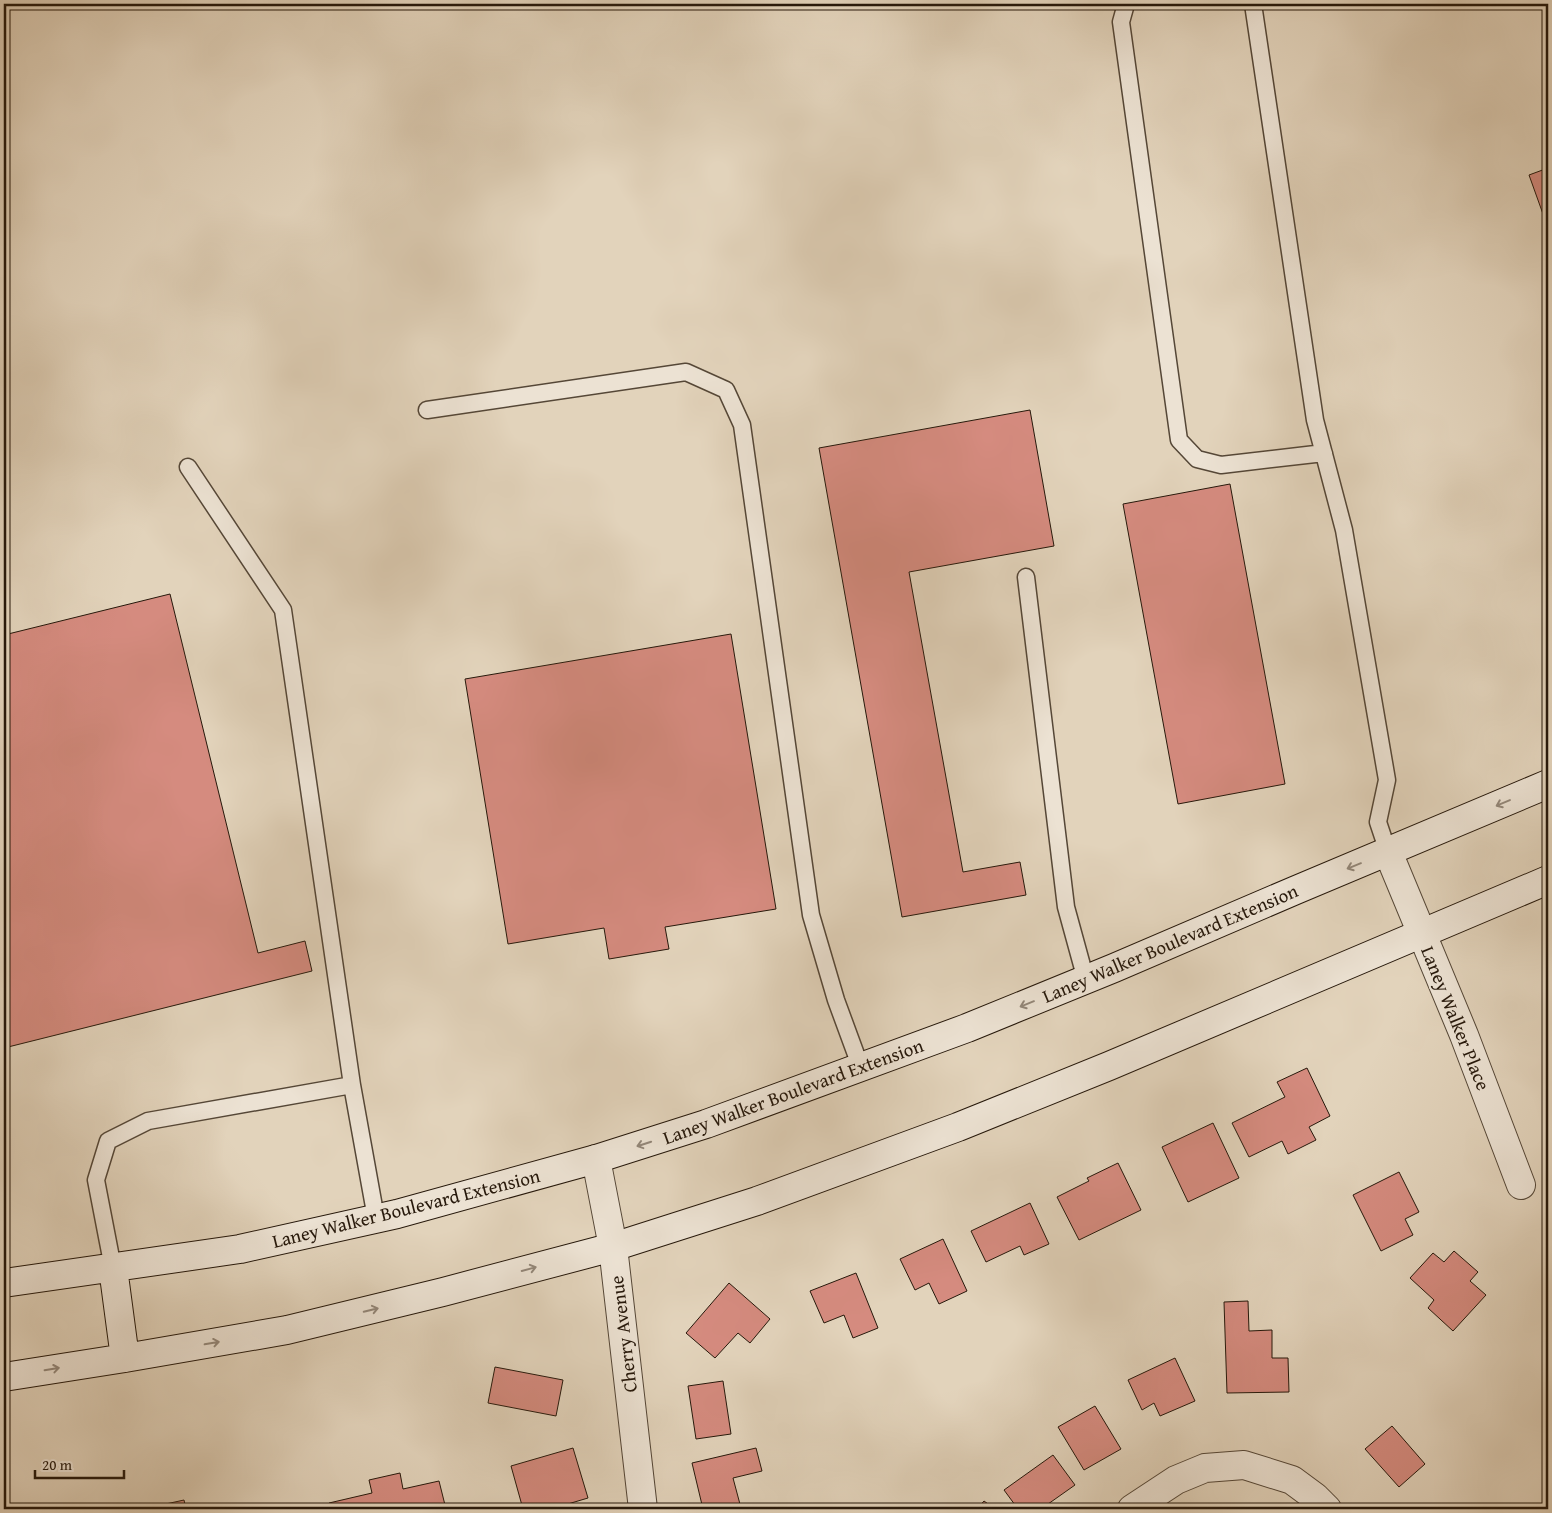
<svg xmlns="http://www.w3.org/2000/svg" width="1552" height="1513" font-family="'Gentium Book Plus',serif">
<rect width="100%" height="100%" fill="#e2d3bb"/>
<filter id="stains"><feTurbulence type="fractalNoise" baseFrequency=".004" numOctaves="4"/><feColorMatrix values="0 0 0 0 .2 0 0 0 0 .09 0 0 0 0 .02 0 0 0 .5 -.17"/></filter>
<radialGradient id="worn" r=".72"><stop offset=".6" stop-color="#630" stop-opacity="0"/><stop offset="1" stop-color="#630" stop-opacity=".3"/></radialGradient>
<path fill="#d58b7f" stroke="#26180b" d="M 1548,168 L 1548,228 L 1529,175 Z
M 1030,410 L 1054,546 L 909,572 L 963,872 L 1020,862 L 1026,895 L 902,917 L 819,448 Z
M 1230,484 L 1285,784 L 1178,804 L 1123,504 Z
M 170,594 L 258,953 L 305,941 L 312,971 L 4,1048 L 4,635 Z
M 731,634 L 776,909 L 665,927 L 669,949 L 609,959 L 604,928 L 508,944 L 465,679 Z
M 1307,1068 L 1330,1116 L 1309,1127 L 1316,1140 L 1288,1154 L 1282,1141 L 1249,1157 L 1232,1123 L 1285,1097 L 1277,1082 Z
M 1213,1123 L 1239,1178 L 1188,1202 L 1162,1147 Z
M 1118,1163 L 1141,1210 L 1079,1240 L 1057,1197 L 1089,1181 L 1087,1178 Z
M 1399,1172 L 1419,1212 L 1405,1219 L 1413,1235 L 1381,1251 L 1353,1195 Z
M 1030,1203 L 1049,1244 L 1024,1255 L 1020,1246 L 986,1262 L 971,1231 Z
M 943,1239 L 967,1291 L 939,1304 L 929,1283 L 915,1290 L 900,1259 Z
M 1454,1251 L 1478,1272 L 1470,1281 L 1486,1295 L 1453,1331 L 1428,1308 L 1434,1300 L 1410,1278 L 1433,1253 L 1444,1262 Z
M 856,1273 L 878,1328 L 853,1338 L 844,1315 L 824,1323 L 810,1291 Z
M 729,1283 L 770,1319 L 750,1343 L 738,1333 L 715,1358 L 686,1333 Z
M 1248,1301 L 1249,1331 L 1272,1330 L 1272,1358 L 1288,1358 L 1289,1392 L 1227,1393 L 1224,1302 Z
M 1175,1358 L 1195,1401 L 1160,1416 L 1154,1403 L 1142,1410 L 1128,1380 Z
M 495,1367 L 563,1380 L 556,1416 L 488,1403 Z
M 723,1381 L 731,1434 L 696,1439 L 688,1386 Z
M 1095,1406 L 1121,1449 L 1084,1470 L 1058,1427 Z
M 1392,1426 L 1425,1464 L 1399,1487 L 1365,1449 Z
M 573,1448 L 588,1498 L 551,1509 L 523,1509 L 511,1466 Z
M 756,1448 L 762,1471 L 733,1478 L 741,1508 L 734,1509 L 703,1509 L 692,1463 Z
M 1053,1455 L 1075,1485 L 1041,1509 L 1018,1509 L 1004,1490 Z
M 400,1473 L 403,1489 L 439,1481 L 446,1509 L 330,1509 L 329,1503 L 372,1493 L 369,1480 Z
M 184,1500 L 186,1509 L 152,1509 L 152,1507 Z
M 984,1501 L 995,1509 L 977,1509 Z"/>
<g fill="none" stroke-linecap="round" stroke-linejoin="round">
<defs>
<path id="lane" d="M 1126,4 L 1121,22 L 1179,440 L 1197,459 L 1221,465 L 1324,453
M 1253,4 L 1315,420 L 1344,530 L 1387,780 L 1378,822 L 1388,852
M 427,410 L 686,372 L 726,390 L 742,425 L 811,915 L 836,1000 L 861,1068
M 188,467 L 283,610 L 352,1085
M 1026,577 L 1066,907 L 1086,980
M 113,1268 L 96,1180 L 108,1141 L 148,1121 L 352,1085 L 376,1218"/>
<path id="street" d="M 1388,852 L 1464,1035 L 1521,1185
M 596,1159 L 613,1247 L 643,1509
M 1132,1509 L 1176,1480 L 1205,1468 L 1244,1465 L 1292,1480 L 1315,1497 L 1327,1509"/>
<path id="secondary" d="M 113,1268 L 125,1358
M 4,1283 L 240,1249 L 397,1214 L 596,1159 L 706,1124 L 967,1028 L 1114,968 L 1296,890 L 1548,784
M 4,1377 L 125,1358 L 287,1330 L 443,1292 L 613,1247 L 757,1201 L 958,1127 L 1109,1066 L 1548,880"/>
</defs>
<use href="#lane" stroke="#554737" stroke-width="19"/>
<use href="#street" stroke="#554737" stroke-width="30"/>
<use href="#secondary" stroke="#26180b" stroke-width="30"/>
<use href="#lane" stroke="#ece2d3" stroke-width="16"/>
<use href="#street" stroke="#ece2d3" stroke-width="28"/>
<use href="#secondary" stroke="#ece2d3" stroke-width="28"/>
</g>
<defs><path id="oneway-shaft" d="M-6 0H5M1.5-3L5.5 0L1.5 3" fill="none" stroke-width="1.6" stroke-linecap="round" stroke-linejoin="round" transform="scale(1.25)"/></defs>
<g stroke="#938779">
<use href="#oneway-shaft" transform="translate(1503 803) rotate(157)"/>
<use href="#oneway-shaft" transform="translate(1354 866) rotate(158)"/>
<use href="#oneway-shaft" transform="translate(1027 1004) rotate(158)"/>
<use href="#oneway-shaft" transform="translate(644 1144) rotate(162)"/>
<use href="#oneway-shaft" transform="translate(529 1269) rotate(-15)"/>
<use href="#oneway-shaft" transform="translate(371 1310) rotate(-14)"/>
<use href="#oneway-shaft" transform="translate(212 1343) rotate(-10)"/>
<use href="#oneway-shaft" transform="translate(52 1369) rotate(-9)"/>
</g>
<g text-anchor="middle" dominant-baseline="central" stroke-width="4" stroke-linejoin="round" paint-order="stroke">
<g font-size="19" fill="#26180b" stroke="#ece2d3">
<text transform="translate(1170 943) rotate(-23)">Laney Walker Boulevard Extension</text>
<text transform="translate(1456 1018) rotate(68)">Laney Walker Place</text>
<text transform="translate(793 1091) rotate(-20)">Laney Walker Boulevard Extension</text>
<text transform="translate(406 1208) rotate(-14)">Laney Walker Boulevard Extension</text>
<text transform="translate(623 1334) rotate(-97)">Cherry Avenue</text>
</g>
</g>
<rect width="1552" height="1513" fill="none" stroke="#e2d3bb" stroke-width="20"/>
<rect x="5" y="5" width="1542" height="1503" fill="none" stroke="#26180b" stroke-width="2.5"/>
<rect x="10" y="10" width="1532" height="1493" fill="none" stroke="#26180b"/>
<path d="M35 1470v8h89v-8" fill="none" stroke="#26180b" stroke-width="2.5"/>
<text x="42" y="1470" font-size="15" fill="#26180b" stroke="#ece2d3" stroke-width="4" paint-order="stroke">20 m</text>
<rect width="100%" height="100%" filter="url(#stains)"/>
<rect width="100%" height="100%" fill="url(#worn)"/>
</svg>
